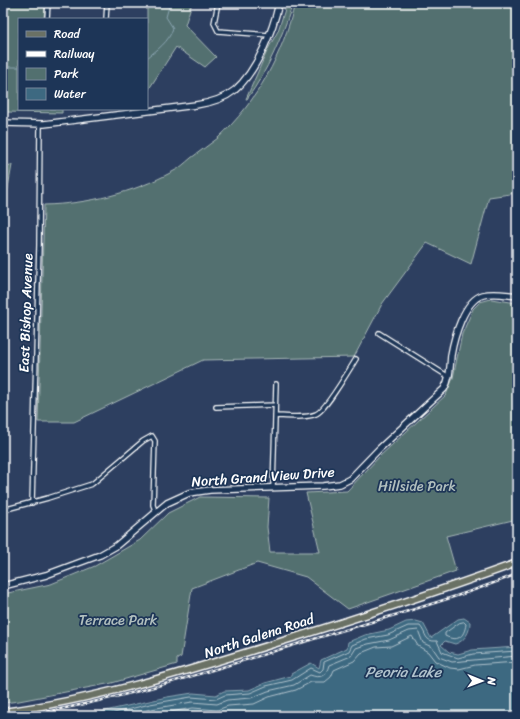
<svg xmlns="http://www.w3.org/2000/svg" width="520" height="719" font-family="Sriracha,sans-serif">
<rect width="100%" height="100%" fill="#2d3f60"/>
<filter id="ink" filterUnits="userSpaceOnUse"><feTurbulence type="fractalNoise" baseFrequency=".025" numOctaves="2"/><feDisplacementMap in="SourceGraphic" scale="8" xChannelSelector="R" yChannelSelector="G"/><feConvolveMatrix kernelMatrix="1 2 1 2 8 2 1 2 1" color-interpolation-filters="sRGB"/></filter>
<g filter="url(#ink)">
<path fill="#52706f" stroke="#a8b8b7" d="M 3,3 L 45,3 L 44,19 L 19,19 L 19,109 L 62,109 L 62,113 L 5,112 L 3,109 Z
M 147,3 L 192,3 L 185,25 L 216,57 L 205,67 L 176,47 L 147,92 Z
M 287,3 L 292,3 L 292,6 C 281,39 268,70 247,99 L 246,99 L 268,49 L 278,31 Z
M 295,3 L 517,3 L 517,193 L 489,197 L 471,264 L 427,243 L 382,304 L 354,357 L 203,360 L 74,422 L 38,422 L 44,205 C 87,204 133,193 172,172 C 179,169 185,163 191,158 C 200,151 209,145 218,138 C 257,102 283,54 295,3 Z
M 12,165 L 4,210 L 3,211 L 3,166 Z
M 491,299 L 517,303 L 517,519 L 446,536 L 456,571 L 348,609 L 306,577 L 257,563 L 192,588 L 181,657 L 177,659 L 177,664 L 112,683 L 19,701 L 3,703 L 3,594 L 51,584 L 95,566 L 140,540 L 168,513 L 200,497 L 269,498 L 267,527 L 270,552 L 320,552 L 306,493 L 347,491 L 380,456 L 446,395 L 453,378 L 462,334 L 473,309 L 480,302 Z"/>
<path fill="#3d6981" stroke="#8ba5b3" d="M 464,618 L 470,622 C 470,632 465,641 455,644 L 445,641 L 441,645 L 449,652 L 458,654 L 472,650 L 517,647 L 517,716 L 83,716 L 167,697 L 193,693 L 216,695 L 224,691 L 249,690 L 265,683 L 291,676 L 291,674 L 311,663 L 319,668 L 321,660 L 347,648 L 348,642 L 365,635 L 389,630 L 406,622 L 416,621 L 423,623 L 431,638 L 458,619 Z"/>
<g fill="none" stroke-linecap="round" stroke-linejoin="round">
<path stroke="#b1c3cd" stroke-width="1" d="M 464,622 L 466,624 C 464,638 457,642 445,636 L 445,633 L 459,623 Z
M 102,716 L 150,704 L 191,697 L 216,699 L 225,695 L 250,693 L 266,686 L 292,680 L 311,668 L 320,672 L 323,669 L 324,662 L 349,651 L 352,645 L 366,639 L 388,635 L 408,626 L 420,626 C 427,634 424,642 437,641 L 442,652 L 458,658 L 473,654 L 517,651
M 125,716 L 151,709 L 192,702 L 217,704 L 227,700 L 251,698 L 268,691 L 294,685 L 310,675 C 321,679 326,676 329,665 L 351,656 L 356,648 L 368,644 L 389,640 L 409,631 L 418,630 L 423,643 L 432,647 L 439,657 L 452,662 L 517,656
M 147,716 L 193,708 L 217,710 L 228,706 L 254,704 L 269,697 L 296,690 L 311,682 L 325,682 L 331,677 L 334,670 L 354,661 L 361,653 L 376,647 L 391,646 L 412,636 L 418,646 L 428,652 L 435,661 L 450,668 L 459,669 L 475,665 L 517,662"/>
<path stroke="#8ba5b3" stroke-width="1" d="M 147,58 C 158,49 169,42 173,28 L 166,17 L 170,3
M 3,67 L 19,67"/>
<defs>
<path id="street" d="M 218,3 L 214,23 L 218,31 L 269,35
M 47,19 L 48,3
M 106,19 L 107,3
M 379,333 L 449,377
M 216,407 L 275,405
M 275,416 C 288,416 304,419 316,414 C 325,411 349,370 356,359
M 273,488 L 276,384
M 32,503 L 39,245 L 40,124
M 3,510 L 48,498 L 92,484 L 143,441 L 152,436 L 155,441 L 153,505 L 156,513"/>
<path id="secondary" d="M 3,123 L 44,124 L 196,105 C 210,103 224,99 235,90 C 257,71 273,30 279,3
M 3,586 L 46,575 L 100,555 L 116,546 L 167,503 L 189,493 L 210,490 L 323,486 L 340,484 L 350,479 L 379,449 L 444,389 C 450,379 450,367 451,355 C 454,338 464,300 483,295 C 494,292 506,295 517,296"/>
<path id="primary" d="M 3,712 C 94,700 180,673 267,646 C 351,620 434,593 517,563"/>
</defs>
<use href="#street" stroke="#fff" stroke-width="6"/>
<use href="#secondary" stroke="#fff" stroke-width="8"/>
<use href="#primary" stroke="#fff" stroke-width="9"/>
<use href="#street" stroke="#1d3557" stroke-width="3.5"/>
<use href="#secondary" stroke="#1d3557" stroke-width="5.5"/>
<use href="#primary" stroke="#6a7165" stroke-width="6"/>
<defs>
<path id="rail" d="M 21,716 C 119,701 213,670 307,641 C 377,620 449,601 517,574"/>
</defs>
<use href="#rail" stroke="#fff" stroke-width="2.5"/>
<use href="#rail" stroke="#1d3557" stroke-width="1" stroke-dasharray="3" stroke-linecap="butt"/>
</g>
</g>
<g text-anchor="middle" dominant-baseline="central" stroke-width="3.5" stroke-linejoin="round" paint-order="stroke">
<g font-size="14" fill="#fff" stroke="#1d3557">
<text transform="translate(26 313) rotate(-88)">East Bishop Avenue</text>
<text transform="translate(263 477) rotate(-4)">North Grand View Drive</text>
<text transform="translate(259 636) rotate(-18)">North Galena Road</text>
</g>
<g font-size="14" fill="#b1bfbe" stroke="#1d3557">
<text x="417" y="486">Hillside Park</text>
<text x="118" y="620">Terrace Park</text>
</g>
<g font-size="15" font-style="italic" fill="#b1c3cd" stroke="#1d3557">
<text x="403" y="672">Peoria Lake</text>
</g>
</g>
<rect width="520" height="719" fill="none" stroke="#1d3557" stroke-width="16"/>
<rect x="8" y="8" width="504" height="703" fill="none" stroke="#fff" stroke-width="1.5" filter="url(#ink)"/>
<rect x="18" y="18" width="130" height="92" fill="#1d3557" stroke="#77869a"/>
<rect x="26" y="31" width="20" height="6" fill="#6a7165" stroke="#77869a"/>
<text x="54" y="38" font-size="12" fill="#ffffff">Road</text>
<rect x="26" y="51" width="20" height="6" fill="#ffffff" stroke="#77869a"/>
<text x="54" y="58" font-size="12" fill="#ffffff">Railway</text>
<rect x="26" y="68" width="20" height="12" fill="#52706f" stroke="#77869a"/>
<text x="54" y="78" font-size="12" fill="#ffffff">Park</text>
<rect x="26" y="88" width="20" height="12" fill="#3d6981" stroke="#77869a"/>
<text x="54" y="98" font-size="12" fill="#ffffff">Water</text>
<g transform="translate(482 681) rotate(91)" stroke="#1d3557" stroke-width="3" paint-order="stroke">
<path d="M0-3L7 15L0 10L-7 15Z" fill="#ffffff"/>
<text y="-6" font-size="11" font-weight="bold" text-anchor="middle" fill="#ffffff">N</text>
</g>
</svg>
